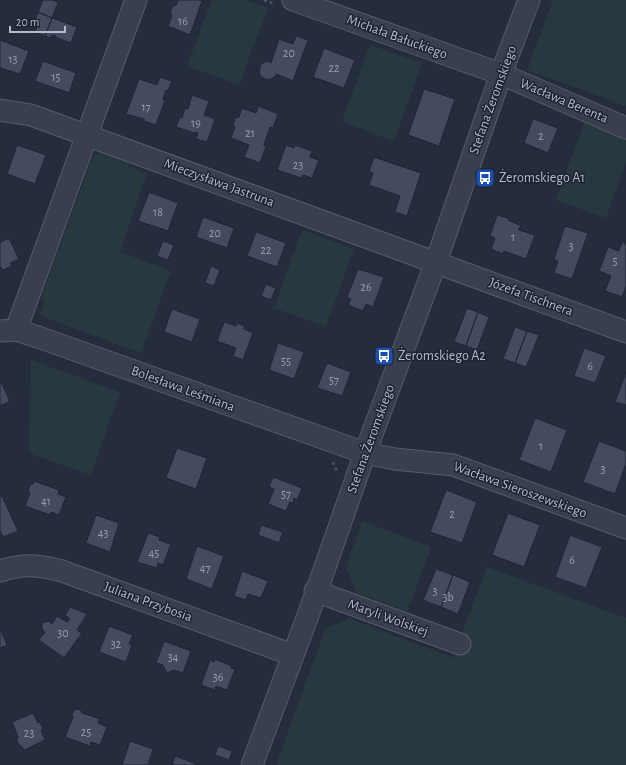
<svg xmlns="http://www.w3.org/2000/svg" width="626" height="765" font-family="'Alegreya Sans',sans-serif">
<rect width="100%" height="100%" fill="#252c3e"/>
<path fill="#27393f" d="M 212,0 L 247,0 L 268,8 L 239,85 L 187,66 Z
M 553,0 L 626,0 L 626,106 L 527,70 Z
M 370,45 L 422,63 L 394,141 L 342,122 Z
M 585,120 L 626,135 L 626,162 L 606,218 L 556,200 Z
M 101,153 L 128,162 L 128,166 L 147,174 L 120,252 L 171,271 L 141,353 L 46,318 L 40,314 L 45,303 L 41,298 L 93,156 Z
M 302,230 L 354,249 L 326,326 L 274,308 Z
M 31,360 L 120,392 L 91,475 L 29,453 Z
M 362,521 L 431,547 L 407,612 L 357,593 L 346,568 Z
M 487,567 L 626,618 L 626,765 L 276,765 L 325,629 L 348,618 L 453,658 Z"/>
<path fill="#444b60" stroke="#202535" d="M 43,0 L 52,0 L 58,2 L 52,18 L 38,12 Z
M 178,0 L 199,0 L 202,1 L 190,35 L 168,26 L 172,16 L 170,12 L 173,6 L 176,5 Z
M 38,12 L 52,18 L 45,36 L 35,32 L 39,21 L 35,20 Z
M 52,18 L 77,27 L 71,43 L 55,37 L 56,36 L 52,35 L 51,38 L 45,36 Z
M 296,36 L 308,40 L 293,81 L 276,74 L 275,77 L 268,80 L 261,77 L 259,71 L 261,64 L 267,61 L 271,63 L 279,39 L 293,44 Z
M 0,40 L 29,51 L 20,74 L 0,68 Z
M 324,48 L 355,60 L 344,88 L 313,77 Z
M 43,61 L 76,73 L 69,93 L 35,81 Z
M 160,77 L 172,81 L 168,91 L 166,90 L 163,99 L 165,100 L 156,125 L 144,121 L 144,119 L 126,114 L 139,79 L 157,85 Z
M 424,89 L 455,99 L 439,146 L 408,135 Z
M 192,95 L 209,101 L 204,115 L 215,119 L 207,142 L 196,139 L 198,133 L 195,132 L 194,133 L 176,127 L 180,117 L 182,118 L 185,108 L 188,109 Z
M 258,106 L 278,114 L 273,128 L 270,127 L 264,145 L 266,146 L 260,163 L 244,157 L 249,145 L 231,138 L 235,127 L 233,125 L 235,118 L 239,117 L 242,108 L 256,113 Z
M 533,119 L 558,128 L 548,153 L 524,143 Z
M 17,145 L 46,155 L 35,184 L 7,174 Z
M 286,145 L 294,148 L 295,145 L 312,151 L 310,157 L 319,160 L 312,178 L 303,175 L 302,178 L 277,170 Z
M 374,157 L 421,173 L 407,216 L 395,212 L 400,196 L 369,185 L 373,173 L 369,171 Z
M 149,192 L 178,203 L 168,231 L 138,221 Z
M 497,215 L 508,218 L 508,220 L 519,225 L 520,223 L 521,224 L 519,230 L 535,235 L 526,259 L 504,251 L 503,254 L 491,249 L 495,238 L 490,236 Z
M 203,217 L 234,228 L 227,248 L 196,237 Z
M 565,226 L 588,233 L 572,279 L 554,273 L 558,261 L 554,259 Z
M 256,232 L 286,243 L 277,267 L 247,256 Z
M 9,238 L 19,259 L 10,263 L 12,266 L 3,270 L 1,267 L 0,267 L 0,242 Z
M 163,241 L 174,245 L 168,260 L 157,256 Z
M 622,242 L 626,244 L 626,287 L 622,297 L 605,291 L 611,276 L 599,271 L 608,247 L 619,251 Z
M 211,266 L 220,270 L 214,286 L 205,283 Z
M 358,269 L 384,277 L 373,307 L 366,304 L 363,311 L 348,305 L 351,299 L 347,297 Z
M 266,284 L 276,288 L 271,300 L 261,296 Z
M 467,308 L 478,312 L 466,346 L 454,342 Z
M 172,309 L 200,319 L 192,342 L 164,332 Z
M 478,312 L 489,317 L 477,350 L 466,346 Z
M 224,322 L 236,326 L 237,323 L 245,326 L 244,329 L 253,333 L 243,360 L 233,356 L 236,348 L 217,341 Z
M 515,327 L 527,331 L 515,363 L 503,359 Z
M 527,331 L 539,335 L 526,367 L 515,363 Z
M 278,343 L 304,352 L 294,379 L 269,370 Z
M 584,348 L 606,356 L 595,383 L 574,376 Z
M 327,363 L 351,372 L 342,396 L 317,388 Z
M 626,372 L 626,405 L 615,402 Z
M 0,382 L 1,382 L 10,401 L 0,406 Z
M 535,418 L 567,430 L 551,472 L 519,460 Z
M 599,441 L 626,451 L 626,464 L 615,494 L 583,482 Z
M 177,448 L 207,458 L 196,489 L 166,478 Z
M 273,477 L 302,488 L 297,500 L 294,498 L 293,503 L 290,502 L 286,511 L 268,504 L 274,489 L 269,487 Z
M 34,481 L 59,490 L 58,494 L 66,497 L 59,515 L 51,512 L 50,515 L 25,506 L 30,493 L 28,490 L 30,485 L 33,484 Z
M 446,490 L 477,502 L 462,543 L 430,532 Z
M 2,496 L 18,531 L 3,537 L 0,531 L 0,497 Z
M 508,513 L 540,525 L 524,567 L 492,555 Z
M 96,515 L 119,523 L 110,552 L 86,543 Z
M 261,525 L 283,532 L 279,543 L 258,535 Z
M 148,533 L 160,537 L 159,540 L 169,544 L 171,541 L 172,541 L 163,565 L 158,563 L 157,568 L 137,562 Z
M 570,535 L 602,547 L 586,588 L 555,577 Z
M 197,546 L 224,556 L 212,589 L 186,579 Z
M 436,569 L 453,575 L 441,607 L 423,600 Z
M 242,571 L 268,581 L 261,598 L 248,594 L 246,600 L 234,596 Z
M 453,575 L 470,582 L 458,614 L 441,607 Z
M 70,607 L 87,614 L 77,630 L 82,633 L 64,658 L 39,640 L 45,632 L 42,629 L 42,623 L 48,621 L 52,624 L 57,616 L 67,622 L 70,619 L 65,615 Z
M 109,626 L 133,635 L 129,644 L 132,645 L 126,662 L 99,652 Z
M 0,628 L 7,645 L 0,648 Z
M 164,641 L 191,651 L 183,673 L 174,670 L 167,673 L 163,665 L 156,663 Z
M 215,659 L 232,666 L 231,668 L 235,669 L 227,690 L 216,686 L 215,690 L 201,685 L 210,660 L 214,662 Z
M 77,709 L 81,710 L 82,713 L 100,719 L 98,723 L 107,727 L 100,745 L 91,742 L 90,746 L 65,737 L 73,717 L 72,714 L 74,711 Z
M 33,713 L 38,723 L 40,722 L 43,729 L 41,730 L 45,740 L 24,750 L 22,747 L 19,745 L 17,741 L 18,737 L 12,722 Z
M 130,741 L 153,749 L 148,765 L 122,765 Z
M 218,746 L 232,751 L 229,760 L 215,755 Z
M 175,756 L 199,765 L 172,765 Z"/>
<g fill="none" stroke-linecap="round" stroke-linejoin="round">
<defs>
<path id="minor" d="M 293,0 L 501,74 L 626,128
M 0,110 L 31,115 L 626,332
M 16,330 L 136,0
M 0,331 L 16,330 L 38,337 L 365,453 L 395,459 L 453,465 L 626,528
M 0,571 C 24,563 38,565 62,571 L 293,655
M 315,591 L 460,644
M 252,765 L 310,610 L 365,453 L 436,262 L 501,74 L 529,0"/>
</defs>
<use href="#minor" stroke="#575c6c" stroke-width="23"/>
<path stroke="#45565c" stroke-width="2.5" stroke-dasharray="3 3" stroke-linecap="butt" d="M 264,0 L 275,4
M 333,462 L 337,472"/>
<use href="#minor" stroke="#393f4e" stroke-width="21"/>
</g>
<defs>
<symbol id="bus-square" viewBox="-11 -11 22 22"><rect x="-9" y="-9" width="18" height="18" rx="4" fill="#1a4fb4" stroke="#1e2333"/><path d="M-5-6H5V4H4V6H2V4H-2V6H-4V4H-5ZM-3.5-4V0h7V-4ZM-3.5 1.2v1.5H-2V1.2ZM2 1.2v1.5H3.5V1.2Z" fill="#fff"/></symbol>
</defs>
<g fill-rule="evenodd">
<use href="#bus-square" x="474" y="167" width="22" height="22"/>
<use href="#bus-square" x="373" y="345" width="22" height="22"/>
</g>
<g text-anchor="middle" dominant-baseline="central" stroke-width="3" stroke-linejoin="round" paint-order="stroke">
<g font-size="12" fill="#999eaf">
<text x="183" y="21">16</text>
<text x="289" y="53">20</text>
<text x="13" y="59">13</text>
<text x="334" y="68">22</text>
<text x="56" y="77">15</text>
<text x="146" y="107">17</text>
<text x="196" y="123">19</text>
<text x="250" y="133">21</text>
<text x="541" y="136">2</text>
<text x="298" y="165">23</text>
<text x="158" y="212">18</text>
<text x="215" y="233">20</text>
<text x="513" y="237">1</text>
<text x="571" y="246">3</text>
<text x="266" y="250">22</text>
<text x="615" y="261">5</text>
<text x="366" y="287">26</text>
<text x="286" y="361">55</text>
<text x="590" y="366">6</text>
<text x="334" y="380">57</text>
<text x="541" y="446">1</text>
<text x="603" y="469">3</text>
<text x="286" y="494">57</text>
<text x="46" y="501">41</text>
<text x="452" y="514">2</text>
<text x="103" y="533">43</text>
<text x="154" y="553">45</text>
<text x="572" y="560">6</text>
<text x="205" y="568">47</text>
<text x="435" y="591">3</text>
<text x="448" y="597">3b</text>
<text x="63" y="633">30</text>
<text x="116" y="644">32</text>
<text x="173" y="657">34</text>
<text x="218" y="677">36</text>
<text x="86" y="732">25</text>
<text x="29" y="733">23</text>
</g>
<g font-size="14" fill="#b5bac9" stroke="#1e2333">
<text transform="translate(397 37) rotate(20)">Michała Bałuckiego</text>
<text transform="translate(493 100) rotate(-70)">Stefana Żeromskiego</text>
<text transform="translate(564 101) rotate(23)">Wacława Berenta</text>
<text transform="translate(219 183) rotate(20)">Mieczysława Jastruna</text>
<text transform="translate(531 297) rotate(20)">Józefa Tischnera</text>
<text transform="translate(183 389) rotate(20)">Bolesława Leśmiana</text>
<text transform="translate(371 439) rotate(-70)">Stefana Żeromskiego</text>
<text transform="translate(520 490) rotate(20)">Wacława Sieroszewskiego</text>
<text transform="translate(148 602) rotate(20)">Juliana Przybosia</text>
<text transform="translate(388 618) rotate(20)">Maryli Wolskiej</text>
</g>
<g font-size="14" fill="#b5bac9" stroke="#1e2333" text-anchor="start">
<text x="499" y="178">Żeromskiego A1</text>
<text x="398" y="356">Żeromskiego A2</text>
</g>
</g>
<path d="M10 26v6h55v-6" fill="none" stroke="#b5bac9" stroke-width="2"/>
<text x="16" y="26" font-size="12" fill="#b5bac9" stroke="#1e2333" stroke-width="3" paint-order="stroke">20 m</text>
</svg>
